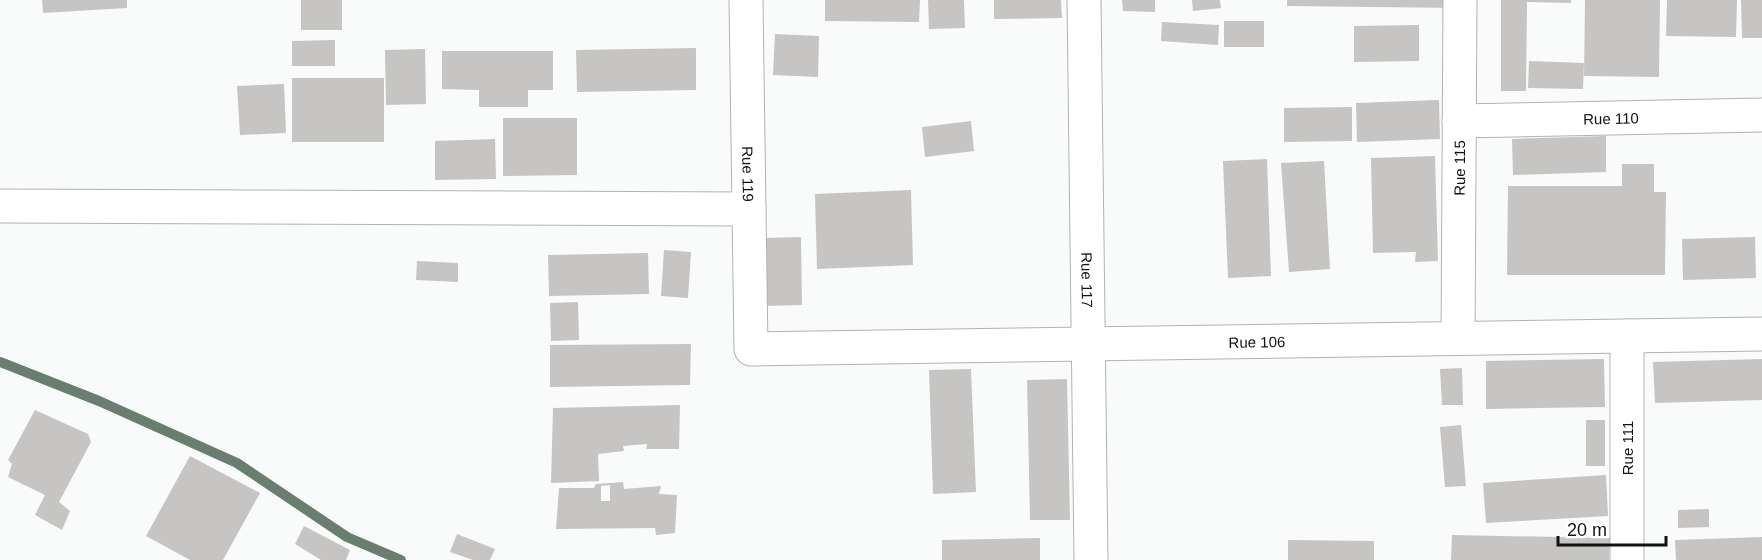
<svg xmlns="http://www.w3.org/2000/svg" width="1762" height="560" font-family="Helvetica,sans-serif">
<rect width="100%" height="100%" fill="#f8fbf9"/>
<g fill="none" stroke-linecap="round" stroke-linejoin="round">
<path stroke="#697e6e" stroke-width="10" d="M 0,362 L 99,401 L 237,463 L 347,537 L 401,560"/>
</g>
<path fill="#c7c4c4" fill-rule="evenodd" d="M 42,0 L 127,0 L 127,8 L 43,13 Z
M 301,0 L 342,0 L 342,30 L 301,30 Z
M 825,0 L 920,0 L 919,22 L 825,21 Z
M 928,0 L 964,0 L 965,28 L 929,29 Z
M 994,0 L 1061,0 L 1062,18 L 994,19 Z
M 1122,0 L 1155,0 L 1155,12 L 1123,11 Z
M 1192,0 L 1220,0 L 1221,8 L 1193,11 Z
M 1287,0 L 1459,0 L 1459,8 L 1287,6 Z
M 1501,0 L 1571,0 L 1571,3 L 1527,2 L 1526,91 L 1501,91 Z
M 1585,0 L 1660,0 L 1659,77 L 1584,76 Z
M 1667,0 L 1737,0 L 1736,37 L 1666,36 Z
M 1741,0 L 1762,0 L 1762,38 L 1742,38 Z
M 1224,21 L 1264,21 L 1264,47 L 1224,47 Z
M 1162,22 L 1219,25 L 1218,45 L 1161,41 Z
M 1419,25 L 1419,61 L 1354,62 L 1354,26 Z
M 775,34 L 819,36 L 818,77 L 773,75 Z
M 335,40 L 335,66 L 292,66 L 292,41 Z
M 696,48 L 696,90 L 577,92 L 576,50 Z
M 425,49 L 426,104 L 386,105 L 385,50 Z
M 442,51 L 553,51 L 553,90 L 528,90 L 528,107 L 479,107 L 479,90 L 442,89 Z
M 1529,61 L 1584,63 L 1583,89 L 1528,88 Z
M 292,78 L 384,78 L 384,142 L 292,142 Z
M 284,84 L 286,133 L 240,135 L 237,86 Z
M 1439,100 L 1440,139 L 1357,142 L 1356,103 Z
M 1352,107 L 1352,141 L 1284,142 L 1284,108 Z
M 503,118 L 577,118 L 577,175 L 503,176 Z
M 971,121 L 974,151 L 925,157 L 922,127 Z
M 1606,136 L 1606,172 L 1513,175 L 1512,139 Z
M 495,139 L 496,179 L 435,180 L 435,141 Z
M 1435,156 L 1438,261 L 1415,262 L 1416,252 L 1373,253 L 1371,158 Z
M 1267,159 L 1271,276 L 1228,278 L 1223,161 Z
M 1324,161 L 1330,269 L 1289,272 L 1281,163 Z
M 1622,164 L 1654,164 L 1654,192 L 1666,192 L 1665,275 L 1507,275 L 1508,186 L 1622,186 Z
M 911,190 L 913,265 L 817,269 L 815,194 Z
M 801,237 L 802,305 L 764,306 L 764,238 Z
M 1755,237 L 1756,278 L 1683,280 L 1682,239 Z
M 664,250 L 691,252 L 688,298 L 661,296 Z
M 648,253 L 649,294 L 549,296 L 548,255 Z
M 417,261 L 458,263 L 458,282 L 416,280 Z
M 578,302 L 579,340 L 551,341 L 550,303 Z
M 691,344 L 690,385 L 550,387 L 550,345 Z
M 1604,359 L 1605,407 L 1486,409 L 1486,361 Z
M 1762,359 L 1762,400 L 1655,403 L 1653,362 Z
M 1462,368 L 1463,405 L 1442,405 L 1440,369 Z
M 971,369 L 976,492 L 933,494 L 929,370 Z
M 1067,379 L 1070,520 L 1030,520 L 1027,380 Z
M 680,405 L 679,449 L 646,449 L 647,444 L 623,446 L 624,451 L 598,454 L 599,481 L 551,483 L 553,408 Z
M 35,410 L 88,434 L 91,442 L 59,502 L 70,511 L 62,530 L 35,515 L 45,495 L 8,477 L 12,464 L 8,460 Z
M 1586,420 L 1605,420 L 1605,466 L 1586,466 Z
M 1461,425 L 1466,486 L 1445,487 L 1440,427 Z
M 190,456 L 260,493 L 223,560 L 190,560 L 146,536 Z
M 1606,475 L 1608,516 L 1486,523 L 1483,483 Z
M 623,482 L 624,489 L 661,486 L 659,494 L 677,495 L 675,533 L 656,535 L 655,528 L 556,529 L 559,488 L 594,488 L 596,484 ZM 610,485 L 610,501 L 601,501 L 601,486 Z
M 1709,509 L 1709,527 L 1678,528 L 1678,510 Z
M 304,526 L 350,550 L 346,560 L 321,560 L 295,544 Z
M 457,534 L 495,549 L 490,560 L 473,560 L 450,552 Z
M 1452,535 L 1610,538 L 1609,560 L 1451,560 Z
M 1762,537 L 1762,560 L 1676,560 L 1675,540 Z
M 1040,538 L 1040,560 L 942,560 L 942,540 Z
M 1288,540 L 1374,541 L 1374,560 L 1288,560 Z"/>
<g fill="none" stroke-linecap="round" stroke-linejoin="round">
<defs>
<g id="minor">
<path id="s1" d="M 746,0 L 751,349 L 1762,334"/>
<path id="s2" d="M 1084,0 L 1091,560"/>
<path id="s3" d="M 1459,121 L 1762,115"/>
<path d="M 0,206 L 749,209"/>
<path d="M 1627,336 L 1627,560"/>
<path id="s4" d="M 1458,338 L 1460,0"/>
</g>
</defs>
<use href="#minor" stroke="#b1b3b1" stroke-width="35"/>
<use href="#minor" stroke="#fff" stroke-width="33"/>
</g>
<g text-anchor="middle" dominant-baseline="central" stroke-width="4.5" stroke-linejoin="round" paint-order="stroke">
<g font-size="15" fill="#111211" stroke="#fff">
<text stroke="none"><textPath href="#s3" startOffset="152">Rue 110</textPath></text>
<text stroke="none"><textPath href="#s4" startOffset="170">Rue 115</textPath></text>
<text stroke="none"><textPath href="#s1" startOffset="174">Rue 119</textPath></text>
<text stroke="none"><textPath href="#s2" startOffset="280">Rue 117</textPath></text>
<text stroke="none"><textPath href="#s1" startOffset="855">Rue 106</textPath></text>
<text transform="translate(1627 448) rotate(-90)">Rue 111</text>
</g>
</g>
<path d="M1558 536v9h108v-9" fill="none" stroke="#111211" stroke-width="3"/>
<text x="1567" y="536" font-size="18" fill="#111211" stroke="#ffffff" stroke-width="4.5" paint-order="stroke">20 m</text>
</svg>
